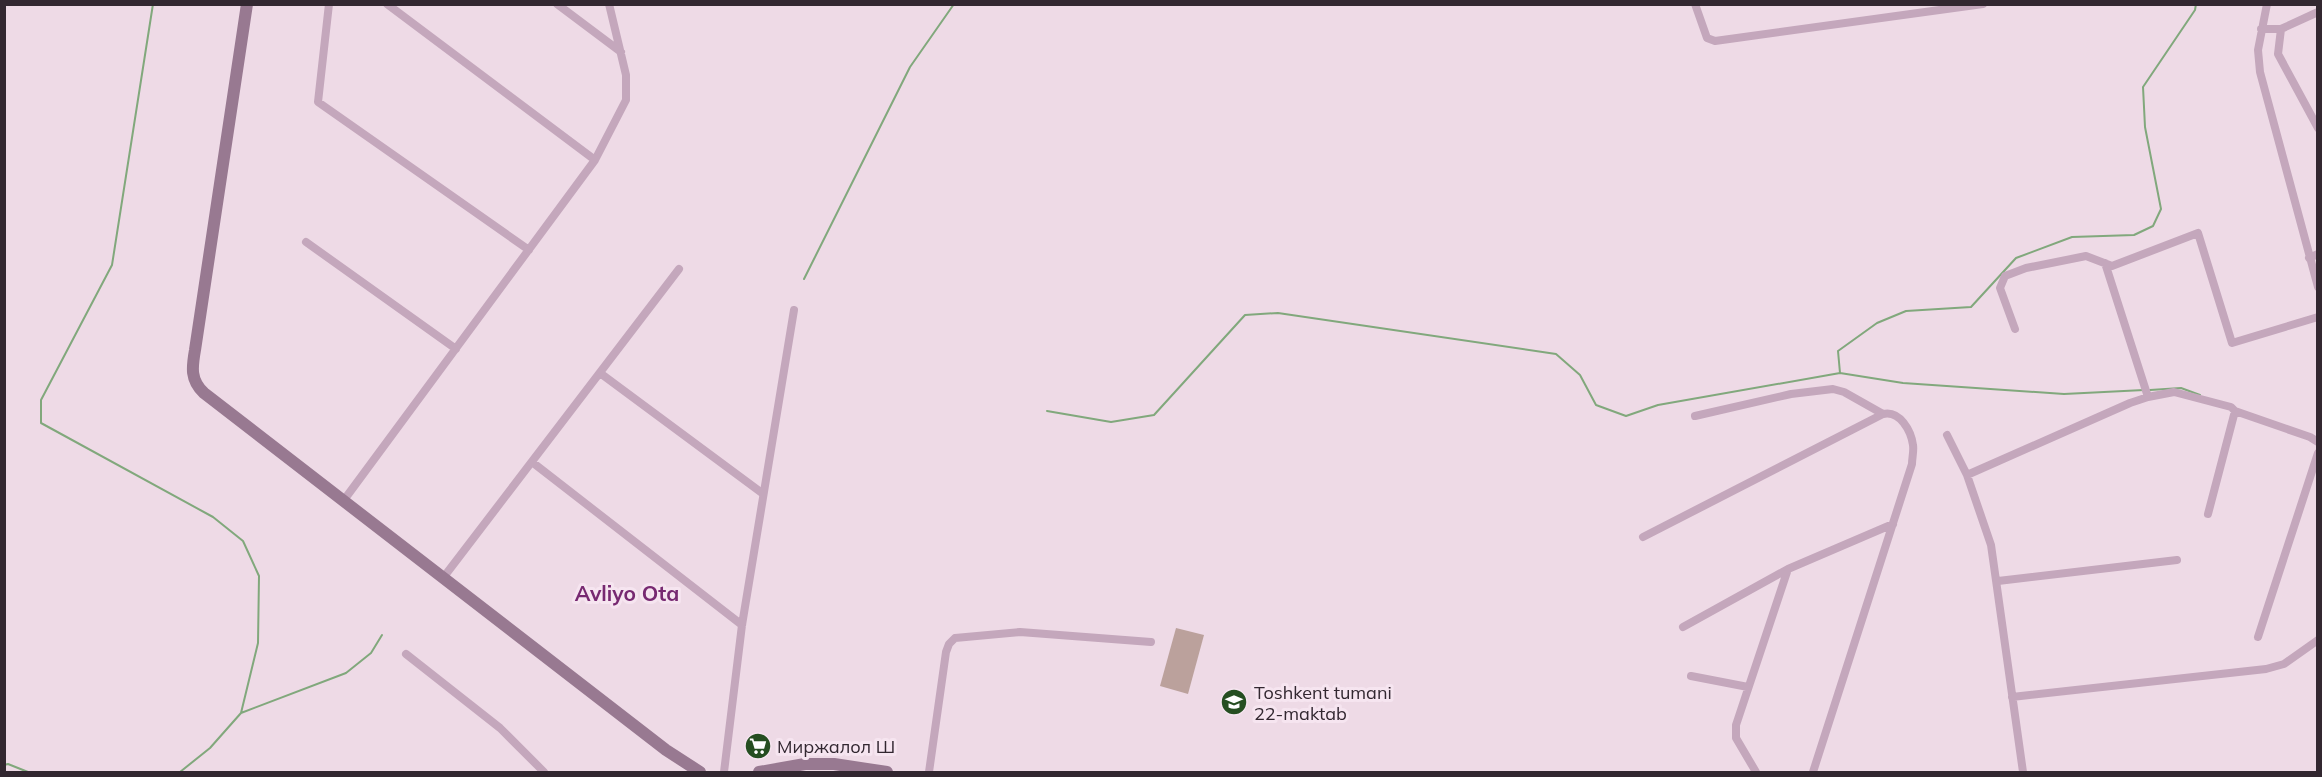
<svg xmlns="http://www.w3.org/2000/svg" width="2322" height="777" font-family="Mulish,sans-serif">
<rect width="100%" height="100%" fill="#eedae6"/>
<path fill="#bba19c" d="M 1176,628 L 1204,635 L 1188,694 L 1160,686 Z"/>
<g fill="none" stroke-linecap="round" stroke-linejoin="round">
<path stroke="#81a87c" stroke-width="2" d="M 153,4 L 112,265 L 41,400 L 41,423 L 213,517 L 243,541 L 259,576 L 258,643 L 241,713 L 210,748 L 180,772
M 804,279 L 910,67 L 954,4
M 1840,373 L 1838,351 L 1877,323 L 1906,311 L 1971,307 L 2016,258 L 2072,237 L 2134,235 L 2153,226 L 2161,209 L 2145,127 L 2143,87 L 2195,10 L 2196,4
M 2150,390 L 2181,388 L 2200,395
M 1047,411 L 1111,422 L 1154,415 L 1245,315 L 1278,313 L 1556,354 L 1580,375 L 1596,405 L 1626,416 L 1658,405 L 1840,373 L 1903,383 L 2064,394 L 2144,390
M 241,713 L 346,673 L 371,653 L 382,635
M 4,765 L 8,764 L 28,772"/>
<path stroke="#c4a7bc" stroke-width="8" d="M 329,4 L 318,102 L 529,250
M 387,4 L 595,160
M 557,4 L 621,52
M 1695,4 L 1707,38 L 1715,41 L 1983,4
M 2267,4 L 2258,50 L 2260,72 L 2318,287
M 2261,29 L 2281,29 L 2318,12
M 2281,29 L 2278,54 L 2318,128
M 306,242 L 456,349
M 2309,258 L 2318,254
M 2105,263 L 2148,397
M 2015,329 L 2000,288 L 2005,276 L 2026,268 L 2086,256 L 2112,266 L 2198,233 L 2232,343 L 2318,317
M 600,373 L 762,493
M 2235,411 L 2310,437 L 2318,442
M 1695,416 L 1791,394 L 1833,389 L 1844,392 L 1883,414 C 1900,410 1911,431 1913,445 C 1914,451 1912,458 1912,464 L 1813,772
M 1947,435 L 1967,475 L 1991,545 L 2023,772
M 532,462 L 742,625
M 1967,475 L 2130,403 L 2148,397 L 2174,392 L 2231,407 L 2235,411 L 2208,514
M 344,500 L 595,160 L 626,100 L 626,75 L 609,4
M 1643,537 L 1883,414
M 443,578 L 679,269
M 1998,581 L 2177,560
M 1683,627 L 1788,569 L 1893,524
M 2258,637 L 2318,453
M 406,654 L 500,728 L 544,772
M 1691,676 L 1748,687
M 2012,697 L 2266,669 L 2284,664 L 2318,640
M 724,772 L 742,625 L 794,310
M 929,772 L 946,652 L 949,644 L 955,638 L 1020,632 L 1151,642
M 1756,772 L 1736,738 L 1736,725 L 1788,569"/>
<path stroke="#987991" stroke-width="12" d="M 247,4 L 195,350 C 192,367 190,380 204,393 L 666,750 L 700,772
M 759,772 L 805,764 L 834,764 L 887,772"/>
</g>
<defs>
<symbol id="school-disc" viewBox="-11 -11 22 22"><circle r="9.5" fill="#254e21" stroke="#f6e5f0"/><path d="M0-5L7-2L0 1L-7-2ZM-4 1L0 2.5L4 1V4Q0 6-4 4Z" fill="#fff"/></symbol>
<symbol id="supermarket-disc" viewBox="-11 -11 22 22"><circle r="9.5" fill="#254e21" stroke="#f6e5f0"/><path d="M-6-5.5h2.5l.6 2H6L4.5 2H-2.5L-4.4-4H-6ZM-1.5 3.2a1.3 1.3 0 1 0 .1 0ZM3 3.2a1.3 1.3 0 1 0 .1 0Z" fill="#fff"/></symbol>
</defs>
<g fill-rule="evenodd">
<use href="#school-disc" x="1219" y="687" width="30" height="30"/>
<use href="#supermarket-disc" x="743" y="731" width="30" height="30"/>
</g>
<g text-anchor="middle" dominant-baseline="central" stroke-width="6" stroke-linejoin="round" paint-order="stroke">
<g font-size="18" fill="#322730" stroke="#f6e5f0" text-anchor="start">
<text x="1254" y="692">Toshkent tumani<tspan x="1254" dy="21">22-maktab</tspan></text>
<text x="777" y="746">Миржалол Ш</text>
</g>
<g font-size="21" font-weight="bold" fill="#772971" stroke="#f6e5f0">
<text x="627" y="593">Avliyo Ota</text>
</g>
</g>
<rect width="2322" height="777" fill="none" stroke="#322730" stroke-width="12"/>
</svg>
